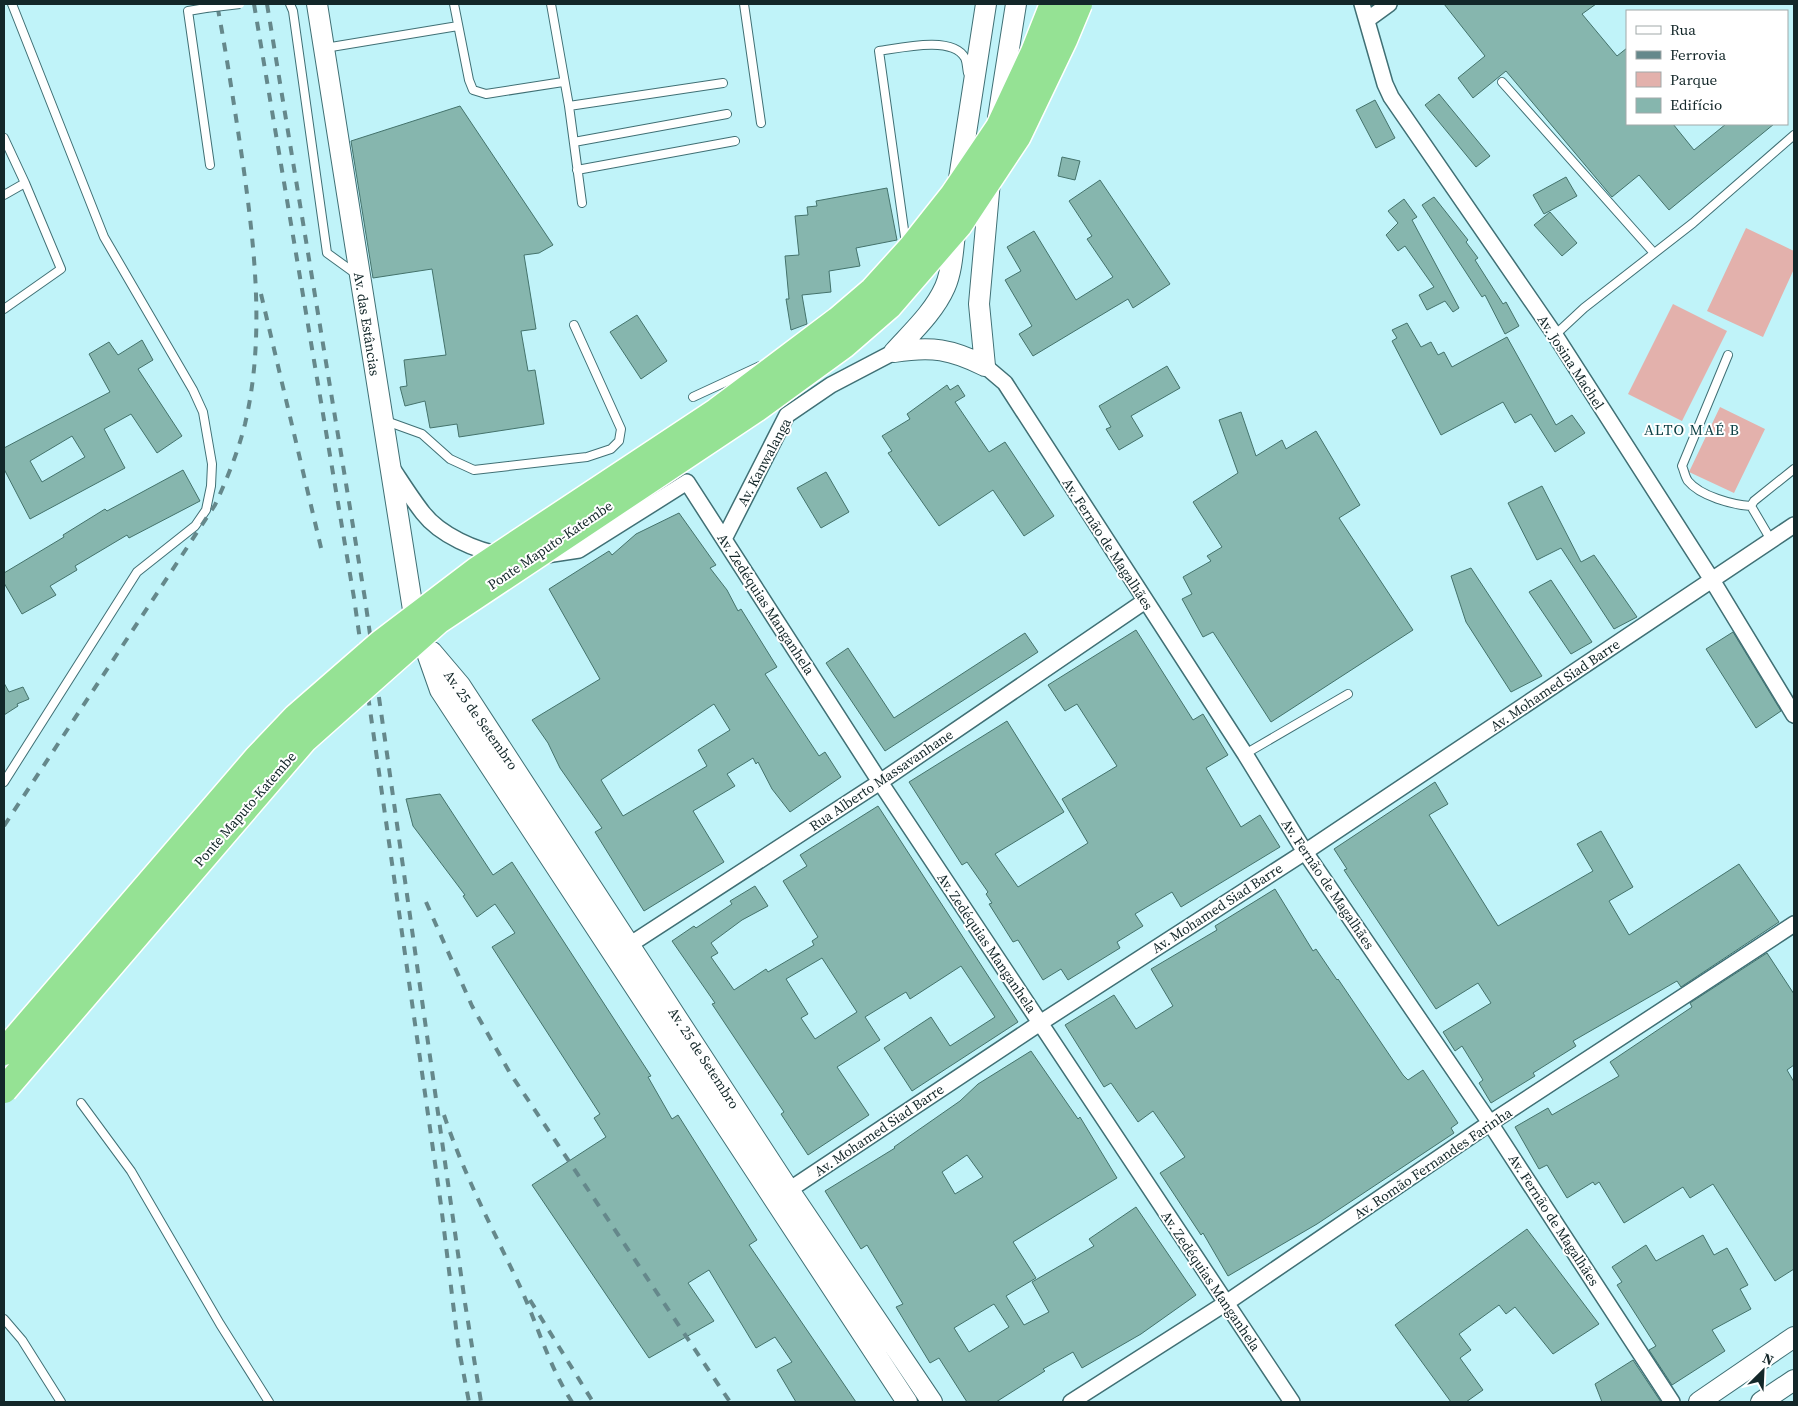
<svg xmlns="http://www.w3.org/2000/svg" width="1798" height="1406" font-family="'Source Serif 4',serif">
<rect width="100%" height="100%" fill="#c0f3f9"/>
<path fill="#e3b1ac" d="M 1746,228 L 1794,251 L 1794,269 L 1763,337 L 1707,311 Z
M 1673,304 L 1727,331 L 1682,421 L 1628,394 Z
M 1720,407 L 1765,429 L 1734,493 L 1689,472 Z"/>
<path fill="#86b6ae" stroke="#44736c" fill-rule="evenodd" d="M 1444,4 L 1596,4 L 1582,14 L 1617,56 L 1627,48 L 1627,124 L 1673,124 L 1694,150 L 1726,124 L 1774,124 L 1669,210 L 1639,175 L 1612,197 L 1506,71 L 1473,98 L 1458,78 L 1485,56 Z
M 1439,94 L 1490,156 L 1476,167 L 1425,105 Z
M 1375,100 L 1395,138 L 1376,148 L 1356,110 Z
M 460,106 L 553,245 L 539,253 L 524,255 L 536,329 L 521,331 L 528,371 L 535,370 L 544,424 L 459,437 L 457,424 L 430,428 L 425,401 L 405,406 L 400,387 L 407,386 L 404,360 L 446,355 L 432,269 L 373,278 L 351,141 Z
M 1062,157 L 1080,161 L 1075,180 L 1058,176 Z
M 1566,177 L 1577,196 L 1544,214 L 1533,195 Z
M 1100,180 L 1170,284 L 1133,308 L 1128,299 L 1033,356 L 1019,334 L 1032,326 L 1005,280 L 1021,271 L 1007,247 L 1034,231 L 1076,300 L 1113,277 L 1087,239 L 1092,236 L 1069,201 Z
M 887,188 L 897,240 L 856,248 L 860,266 L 829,271 L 831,292 L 802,295 L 807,324 L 791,330 L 786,299 L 789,299 L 785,256 L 799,255 L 795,216 L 808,215 L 807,207 L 817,206 L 816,201 Z
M 1434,197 L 1468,240 L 1466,242 L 1478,258 L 1475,260 L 1503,304 L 1506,302 L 1519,326 L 1505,334 L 1485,295 L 1482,297 L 1422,205 Z
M 1404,199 L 1417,217 L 1412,220 L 1459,308 L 1453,312 L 1445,301 L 1427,310 L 1419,295 L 1434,287 L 1405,246 L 1398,251 L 1386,235 L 1398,223 L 1388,211 Z
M 1550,212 L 1577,243 L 1562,256 L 1534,225 Z
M 637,315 L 667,361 L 641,379 L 610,332 Z
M 1407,323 L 1421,347 L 1431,342 L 1438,355 L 1444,352 L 1452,367 L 1507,337 L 1556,425 L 1572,415 L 1585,433 L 1555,452 L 1531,414 L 1515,423 L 1503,402 L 1441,435 L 1392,341 L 1397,338 L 1392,330 Z
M 142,340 L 153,360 L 138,369 L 182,436 L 157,453 L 131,414 L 104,429 L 125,468 L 30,519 L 4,469 L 4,448 L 110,392 L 89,354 L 109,342 L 118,355 ZM 72,436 L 85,457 L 42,482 L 30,461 Z
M 1167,366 L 1180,388 L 1131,416 L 1143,436 L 1119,450 L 1106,429 L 1111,427 L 1099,406 Z
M 947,385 L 950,390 L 958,385 L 965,396 L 955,402 L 989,452 L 1005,442 L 1054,516 L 1024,536 L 993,490 L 939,526 L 888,453 L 892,451 L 882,436 L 910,419 L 907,414 Z
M 1241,412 L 1256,456 L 1282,440 L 1286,449 L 1316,431 L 1360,505 L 1339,518 L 1413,630 L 1271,722 L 1213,632 L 1203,637 L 1182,599 L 1192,594 L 1183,577 L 1211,561 L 1207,556 L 1222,547 L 1193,502 L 1238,473 L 1219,420 Z
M 183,470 L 200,501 L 129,538 L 127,535 L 75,566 L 77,570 L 50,586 L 56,595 L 22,614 L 4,583 L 4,573 L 64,537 L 63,535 L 105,509 L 107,511 Z
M 826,472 L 849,512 L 821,528 L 797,488 Z
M 1542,486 L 1581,562 L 1594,555 L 1637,617 L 1614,629 L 1561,548 L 1537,560 L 1508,503 Z
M 679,513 L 716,565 L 710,568 L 727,590 L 738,611 L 741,609 L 777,667 L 765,674 L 819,756 L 825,752 L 841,777 L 790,812 L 772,789 L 758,762 L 756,764 L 753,758 L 727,774 L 735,786 L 693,811 L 724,862 L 644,911 L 595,832 L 602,828 L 560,768 L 548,743 L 532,720 L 600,679 L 549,589 L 609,551 L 612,555 L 636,534 ZM 714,704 L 730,730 L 698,750 L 707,766 L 623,816 L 601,780 Z
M 1471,568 L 1542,676 L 1511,692 L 1466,622 L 1451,576 Z
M 1551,580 L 1592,642 L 1571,654 L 1529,592 Z
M 1136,630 L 1193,720 L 1203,714 L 1228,755 L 1206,768 L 1241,827 L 1260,815 L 1280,847 L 1181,907 L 1172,892 L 1135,914 L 1143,926 L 1117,942 L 1120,948 L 1068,980 L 1061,969 L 1043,980 L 1018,940 L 1013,942 L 989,904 L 992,903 L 986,894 L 988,892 L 967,862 L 962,865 L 909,782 L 1007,721 L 1064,812 L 995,854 L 1018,887 L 1088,843 L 1062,799 L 1117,766 L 1077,704 L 1065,711 L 1048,685 Z
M 1733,632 L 1781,711 L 1756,728 L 1706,649 Z
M 1025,633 L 1038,652 L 885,751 L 826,663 L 848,648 L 894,718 Z
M 4,683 L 9,692 L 23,687 L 29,699 L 17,704 L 18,706 L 4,715 Z
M 1435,782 L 1448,804 L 1429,815 L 1498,926 L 1593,871 L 1577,844 L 1601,831 L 1633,887 L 1609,901 L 1629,935 L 1739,864 L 1779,922 L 1681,987 L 1677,981 L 1573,1041 L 1576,1046 L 1533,1073 L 1535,1076 L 1491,1103 L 1479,1083 L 1483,1080 L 1462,1046 L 1455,1051 L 1443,1032 L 1491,1003 L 1478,983 L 1436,1009 L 1344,870 L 1347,869 L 1334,849 Z
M 440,794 L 493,875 L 512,862 L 651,1076 L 648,1077 L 672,1119 L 678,1115 L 757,1240 L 749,1245 L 856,1402 L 796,1402 L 777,1370 L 792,1362 L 775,1337 L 756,1348 L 709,1270 L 688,1283 L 714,1321 L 649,1358 L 532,1185 L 606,1137 L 594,1118 L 600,1114 L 492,947 L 515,933 L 495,904 L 477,917 L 463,896 L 465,895 L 413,826 L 406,799 Z
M 878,806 L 1018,1022 L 912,1091 L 884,1048 L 931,1017 L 950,1046 L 995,1017 L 961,966 L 910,999 L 906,992 L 865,1017 L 880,1040 L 837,1067 L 869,1115 L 808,1155 L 781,1114 L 784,1112 L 712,1004 L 715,1003 L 672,941 L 694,926 L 696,928 L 732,904 L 730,901 L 755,886 L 768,906 L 742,920 L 711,943 L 718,953 L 711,957 L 734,990 L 766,969 L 768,972 L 814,945 L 812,941 L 818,937 L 783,881 L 807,866 L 800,855 ZM 822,958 L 857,1012 L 815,1039 L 801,1018 L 808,1014 L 786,979 Z
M 1275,889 L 1313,951 L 1316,949 L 1337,980 L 1338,979 L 1403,1075 L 1408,1080 L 1423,1070 L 1458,1123 L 1451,1128 L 1454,1133 L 1317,1224 L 1228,1276 L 1203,1233 L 1201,1235 L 1160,1173 L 1185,1157 L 1153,1111 L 1138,1122 L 1111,1083 L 1104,1087 L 1065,1025 L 1114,995 L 1136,1029 L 1173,1006 L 1151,969 L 1217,930 L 1215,926 Z
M 1767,953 L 1794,994 L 1794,1065 L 1787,1070 L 1794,1082 L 1794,1269 L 1775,1281 L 1713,1184 L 1690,1198 L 1683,1187 L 1624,1223 L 1599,1182 L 1595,1185 L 1593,1182 L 1567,1198 L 1547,1165 L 1539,1169 L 1515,1127 L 1548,1108 L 1552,1115 L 1619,1076 L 1610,1062 L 1692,1007 L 1690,1003 Z
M 1031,1051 L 1078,1119 L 1080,1117 L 1117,1178 L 1013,1242 L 1036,1278 L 1006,1296 L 1024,1325 L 1049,1312 L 1032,1282 L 1094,1246 L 1089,1239 L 1136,1207 L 1196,1295 L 1141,1334 L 1082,1368 L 1073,1352 L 1043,1369 L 1045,1371 L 996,1402 L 967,1402 L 939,1358 L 930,1363 L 896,1307 L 903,1304 L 867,1245 L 861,1249 L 825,1191 L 895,1148 L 894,1147 L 960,1101 L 978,1084 ZM 967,1155 L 983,1177 L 955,1194 L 942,1172 ZM 994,1304 L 1009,1327 L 969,1352 L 954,1328 Z
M 1527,1229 L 1599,1324 L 1553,1354 L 1515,1307 L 1506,1314 L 1499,1305 L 1459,1334 L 1471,1350 L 1460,1358 L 1483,1390 L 1466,1402 L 1451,1402 L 1395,1325 Z
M 1703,1235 L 1714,1255 L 1727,1248 L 1748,1285 L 1740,1289 L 1751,1309 L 1712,1330 L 1725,1351 L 1672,1385 L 1649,1350 L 1656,1346 L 1617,1285 L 1622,1282 L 1612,1267 L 1646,1245 L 1656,1261 Z
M 1633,1360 L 1661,1402 L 1602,1402 L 1595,1384 Z"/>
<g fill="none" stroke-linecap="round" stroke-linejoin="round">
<defs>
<path id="lane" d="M 290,4 L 293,11 L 327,253 L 356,274
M 454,4 L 469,80 L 473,90 L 486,94 L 563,82
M 551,4 L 569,106 L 582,203
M 744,4 L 761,123
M 206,8 L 188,11 L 210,165
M 325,48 L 458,26
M 1502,82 L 1654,253
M 569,106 L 723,83
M 4,138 L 25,183 L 61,269 L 4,309
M 574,142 L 727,114
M 577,170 L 735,141
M 4,195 L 25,183
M 906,244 L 879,51 C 900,48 953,35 965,58 C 967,62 967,69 968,73
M 1555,335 L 1584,308 L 1693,223 L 1794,135
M 1728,355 L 1682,466 C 1684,470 1685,477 1688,481 C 1700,496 1733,505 1751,506
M 693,397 L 760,366
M 386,421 L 422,434 L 450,459 L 474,470 L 587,457 L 611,449 L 619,441 L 621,429 L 574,325
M 1771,540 L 1751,506 L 1754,501 L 1794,469
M 1245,754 L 1348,694
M 4,782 L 137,572 L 195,526 L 206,510 L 211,486 L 212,464 L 203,412 L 193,390 L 104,237 L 12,4
M 81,1103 L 131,1171 L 220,1324 L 269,1402
M 4,1319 L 22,1340 L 61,1402"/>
<path id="street" d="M 1362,4 L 1385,84 L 1391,97 L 1555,335 L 1712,580 L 1794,715
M 1367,20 L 1389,4
M 985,366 L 1005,383 L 1245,754 L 1305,852 L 1490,1123 L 1672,1402
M 392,468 C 402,483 412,499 423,513 C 440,535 476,551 503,555
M 724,539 L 787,415 L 831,385 L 894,352
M 546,555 L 579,550 L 687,482 L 880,782 L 1292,1402
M 620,951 L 880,782 L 1145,601
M 789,1190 L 1040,1023 L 1305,852 L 1794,525
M 1071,1402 L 1226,1303 L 1490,1123 L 1794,924"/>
<path id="secondary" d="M 317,4 L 414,616 L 440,690 L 907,1402
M 998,118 L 1016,4
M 958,185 L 986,4
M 894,352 C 912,332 934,312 945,287 C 953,269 953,246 956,226
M 894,352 C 932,346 951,349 985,366
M 985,366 L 979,304 L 990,181
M 432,652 L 460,685 L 789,1190 L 932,1402
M 1699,1402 L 1794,1337
M 1761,1402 L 1794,1380"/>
</defs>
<use href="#lane" stroke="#407075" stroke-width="10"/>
<use href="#street" stroke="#407075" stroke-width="18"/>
<use href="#secondary" stroke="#407075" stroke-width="22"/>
<use href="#lane" stroke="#fff" stroke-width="8"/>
<use href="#street" stroke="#fff" stroke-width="15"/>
<use href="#secondary" stroke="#fff" stroke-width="20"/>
<path stroke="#65888b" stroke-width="4" stroke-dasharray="9 9" stroke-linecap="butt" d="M 254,4 L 354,598 L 441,1205 L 458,1344 L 469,1402
M 267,4 L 365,599 L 465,1303 L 481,1402
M 261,294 L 322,552
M 4,826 L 215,505 C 227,479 238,452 245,424 C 265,339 255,250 243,164 C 235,111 227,57 217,4
M 426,902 L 472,1006 L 510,1073 L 730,1402
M 444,1115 C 463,1172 490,1224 516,1278 C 536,1319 547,1363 572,1402
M 530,1300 L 593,1402"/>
<defs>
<path id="lane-bridge" d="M 206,8 L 240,4"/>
<path id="highway-bridge" d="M 4,1052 L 257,758 L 296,717 L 381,643 L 477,570 L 717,411 L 838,320 L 873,290 L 911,248 L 953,195 L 999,127 L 1034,52 L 1053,4
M 4,1090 L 304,740 L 438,621 L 756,409 L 844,345 L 889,306 L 959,225 L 1018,136 L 1064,40 L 1079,4"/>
</defs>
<use href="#lane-bridge" stroke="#407075" stroke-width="10" stroke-linecap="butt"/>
<use href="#highway-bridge" stroke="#fff" stroke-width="29" stroke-linecap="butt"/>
<use href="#lane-bridge" stroke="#fff" stroke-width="8"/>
<use href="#highway-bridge" stroke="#95e294" stroke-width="26"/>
</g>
<g text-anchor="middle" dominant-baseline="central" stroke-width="4" stroke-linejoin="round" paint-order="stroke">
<g font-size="14" fill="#132729" stroke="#fff">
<text transform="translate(367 324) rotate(81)">Av. das Estâncias</text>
<text transform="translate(1571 362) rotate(57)">Av. Josina Machel</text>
<text transform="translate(764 462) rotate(-62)">Av. Kanwalanga</text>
<text transform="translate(1108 544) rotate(57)">Av. Fernão de Magalhães</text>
<text transform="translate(550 545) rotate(-34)">Ponte Maputo-Katembe</text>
<text transform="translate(766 604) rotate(57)">Av. Zedéquias Manganhela</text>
<text transform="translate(1555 685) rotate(-34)">Av. Mohamed Siad Barre</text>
<text transform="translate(481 720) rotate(55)">Av. 25 de Setembro</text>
<text transform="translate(881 780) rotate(-34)">Rua Alberto Massavanhane</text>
<text transform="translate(245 809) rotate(-49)">Ponte Maputo-Katembe</text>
<text transform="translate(1328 884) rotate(56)">Av. Fernão de Magalhães</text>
<text transform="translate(1217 908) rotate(-33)">Av. Mohamed Siad Barre</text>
<text transform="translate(987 943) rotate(56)">Av. Zedéquias Manganhela</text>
<text transform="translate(704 1058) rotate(57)">Av. 25 de Setembro</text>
<text transform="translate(879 1130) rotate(-34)">Av. Mohamed Siad Barre</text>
<text transform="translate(1433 1163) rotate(-34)">Av. Romão Fernandes Farinha</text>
<text transform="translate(1554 1220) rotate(57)">Av. Fernão de Magalhães</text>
<text transform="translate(1211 1281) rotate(56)">Av. Zedéquias Manganhela</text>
</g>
<g font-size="15" letter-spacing="1" fill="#0c4045" stroke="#fff">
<text x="1692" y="429">ALTO MAÉ B</text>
</g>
</g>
<rect width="1798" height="1406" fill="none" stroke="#132729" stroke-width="10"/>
<rect x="1626" y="10" width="162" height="115" fill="#ffffff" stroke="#a1a9a9"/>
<rect x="1636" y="26" width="25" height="8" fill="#ffffff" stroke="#a1a9a9"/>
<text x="1670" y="35" font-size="15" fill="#132729">Rua</text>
<rect x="1636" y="51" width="25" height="8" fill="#65888b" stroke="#a1a9a9"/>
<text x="1670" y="60" font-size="15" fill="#132729">Ferrovia</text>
<rect x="1636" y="72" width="25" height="15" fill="#e3b1ac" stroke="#a1a9a9"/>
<text x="1670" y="85" font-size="15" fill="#132729">Parque</text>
<rect x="1636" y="98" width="25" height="15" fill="#86b6ae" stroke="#a1a9a9"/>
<text x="1670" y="110" font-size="15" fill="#132729">Edifício</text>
<g transform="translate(1763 1371) rotate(24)" stroke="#ffffff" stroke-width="4" paint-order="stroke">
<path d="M0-4L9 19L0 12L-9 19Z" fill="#132729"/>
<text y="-8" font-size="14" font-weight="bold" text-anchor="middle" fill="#132729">N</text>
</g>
</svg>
